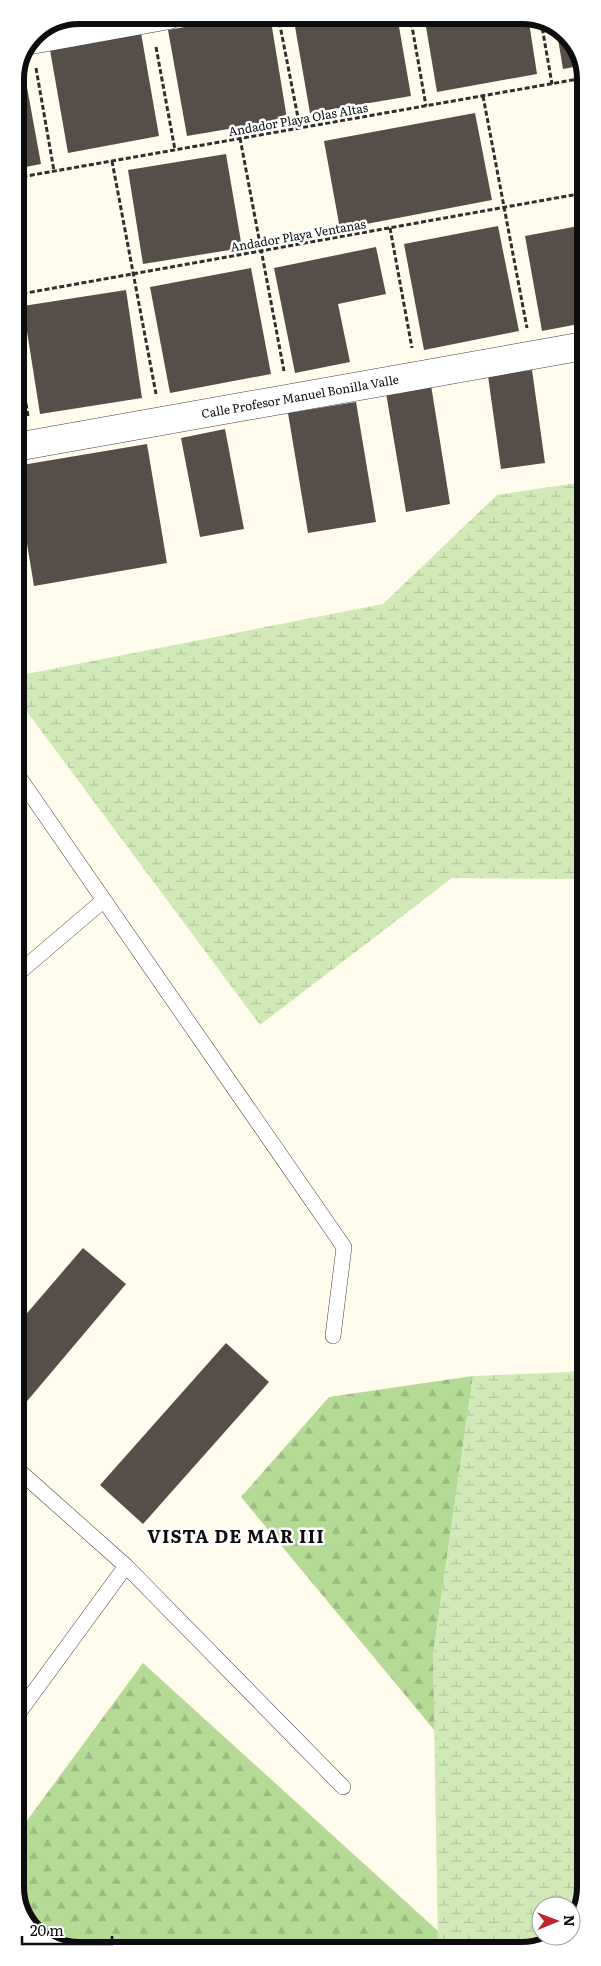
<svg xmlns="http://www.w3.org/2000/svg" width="601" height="1966" font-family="Literata,serif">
<defs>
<pattern id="forest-firs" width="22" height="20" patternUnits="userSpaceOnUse" patternTransform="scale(1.25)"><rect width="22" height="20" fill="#b5da96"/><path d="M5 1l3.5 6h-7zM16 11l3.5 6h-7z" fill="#9aba80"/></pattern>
<pattern id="wetland-marsh" width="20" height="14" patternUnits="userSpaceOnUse" patternTransform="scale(1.25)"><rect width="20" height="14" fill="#d1e9b7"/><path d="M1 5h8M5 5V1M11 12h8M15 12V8" fill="none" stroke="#b2c79c"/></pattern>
</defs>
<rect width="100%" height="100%" fill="#fffbed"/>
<path fill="url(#forest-firs)" d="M 473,1376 L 433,1655 L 435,1731 L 241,1497 L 329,1397 Z
M 143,1663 L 438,1931 L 438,1949 L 75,1951 L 37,1935 L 17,1903 L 17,1834 Z"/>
<path fill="url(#wetland-marsh)" d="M 584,482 L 585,879 L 452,878 L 260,1025 L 16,697 L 16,676 L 383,604 L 497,495 Z
M 585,1368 L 586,1887 L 571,1927 L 571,1906 L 541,1906 L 541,1936 L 558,1936 L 538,1949 L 438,1949 L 433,1655 L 473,1376 L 570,1372 Z"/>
<path fill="#564e49" d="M 251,15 L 270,15 L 287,119 L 187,136 L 168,30 Z
M 293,15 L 397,15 L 411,96 L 310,113 Z
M 424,15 L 528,16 L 537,74 L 437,92 Z
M 556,27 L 564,31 L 584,65 L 563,69 Z
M 141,33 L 159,136 L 68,153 L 50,50 Z
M 22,60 L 41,164 L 15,169 L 15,75 Z
M 584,87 L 584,111 L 583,111 L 578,88 Z
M 475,113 L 492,200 L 340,229 L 324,141 Z
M 226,154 L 242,248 L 143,264 L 128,170 Z
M 584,225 L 584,323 L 542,331 L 525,236 Z
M 498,226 L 519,331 L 424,350 L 404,244 Z
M 376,247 L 386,294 L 338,304 L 350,362 L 295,373 L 274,268 Z
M 251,268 L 271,374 L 170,393 L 150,287 Z
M 126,290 L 142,398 L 40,414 L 23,306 Z
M 532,370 L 545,463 L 501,469 L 488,376 Z
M 431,385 L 450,504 L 406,512 L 386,393 Z
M 356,402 L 376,522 L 308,533 L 288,413 Z
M 15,404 L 19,420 L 15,420 Z
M 225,429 L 244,529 L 200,537 L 181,438 Z
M 147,444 L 167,563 L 34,586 L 16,477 L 16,466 Z
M 83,1248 L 126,1284 L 17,1413 L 16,1326 Z
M 226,1343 L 269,1382 L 143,1524 L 100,1485 Z"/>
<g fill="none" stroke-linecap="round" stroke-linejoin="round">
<defs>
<path id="lane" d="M 16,773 L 344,1247 L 333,1336
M 16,975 L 104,900
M 17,1469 L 126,1566 L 343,1787
M 17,1715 L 126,1566"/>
<path id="street" d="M 31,40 L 169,15
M 16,447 L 584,346"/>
</defs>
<use href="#lane" stroke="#404040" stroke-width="16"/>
<use href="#street" stroke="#404040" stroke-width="29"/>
<path stroke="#2f2f2f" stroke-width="3" stroke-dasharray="5 2.5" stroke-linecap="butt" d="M 278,15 L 300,128
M 410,15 L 426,106
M 541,21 L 552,84
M 156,47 L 175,150
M 36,68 L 54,171
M 483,96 L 527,328
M 240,138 L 284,371
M 112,161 L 156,394
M 15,178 L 584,78
M 390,228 L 412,348
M 15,295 L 584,193
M 15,337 L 28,416"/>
<use href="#lane" stroke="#fff" stroke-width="15"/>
<use href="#street" stroke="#fff" stroke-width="28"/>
</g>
<g text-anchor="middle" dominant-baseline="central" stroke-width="5" stroke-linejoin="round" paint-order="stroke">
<g font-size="12" fill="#0d0d0d" stroke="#fff">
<text transform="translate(298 119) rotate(-10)">Andador Playa Olas Altas</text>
<text transform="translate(298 235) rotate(-10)">Andador Playa Ventanas</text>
<text transform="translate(300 396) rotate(-10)">Calle Profesor Manuel Bonilla Valle</text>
</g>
<g font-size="18" font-weight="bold" letter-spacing="1" fill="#0d0d0d" stroke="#fff">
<text x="236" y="1535">VISTA DE MAR III</text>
</g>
</g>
<path d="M0 0H601V1966H0ZM79 24H522A55 55 0 0 1 577 79V1887A55 55 0 0 1 522 1942H79A55 55 0 0 1 24 1887V79A55 55 0 0 1 79 24Z" fill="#fff" fill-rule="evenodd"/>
<path fill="none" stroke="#0d0d0d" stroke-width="6" d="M79 24H522A55 55 0 0 1 577 79V1887A55 55 0 0 1 522 1942H79A55 55 0 0 1 24 1887V79A55 55 0 0 1 79 24Z"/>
<g transform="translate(556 1921) rotate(89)"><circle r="24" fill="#ffffff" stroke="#9e9e9e"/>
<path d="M0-4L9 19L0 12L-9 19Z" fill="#be242c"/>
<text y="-8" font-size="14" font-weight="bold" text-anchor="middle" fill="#0d0d0d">N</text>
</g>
<path d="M22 1936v8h90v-8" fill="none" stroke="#0d0d0d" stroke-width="2.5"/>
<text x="30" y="1936" font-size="15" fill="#0d0d0d" stroke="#ffffff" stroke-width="4" paint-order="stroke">20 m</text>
</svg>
